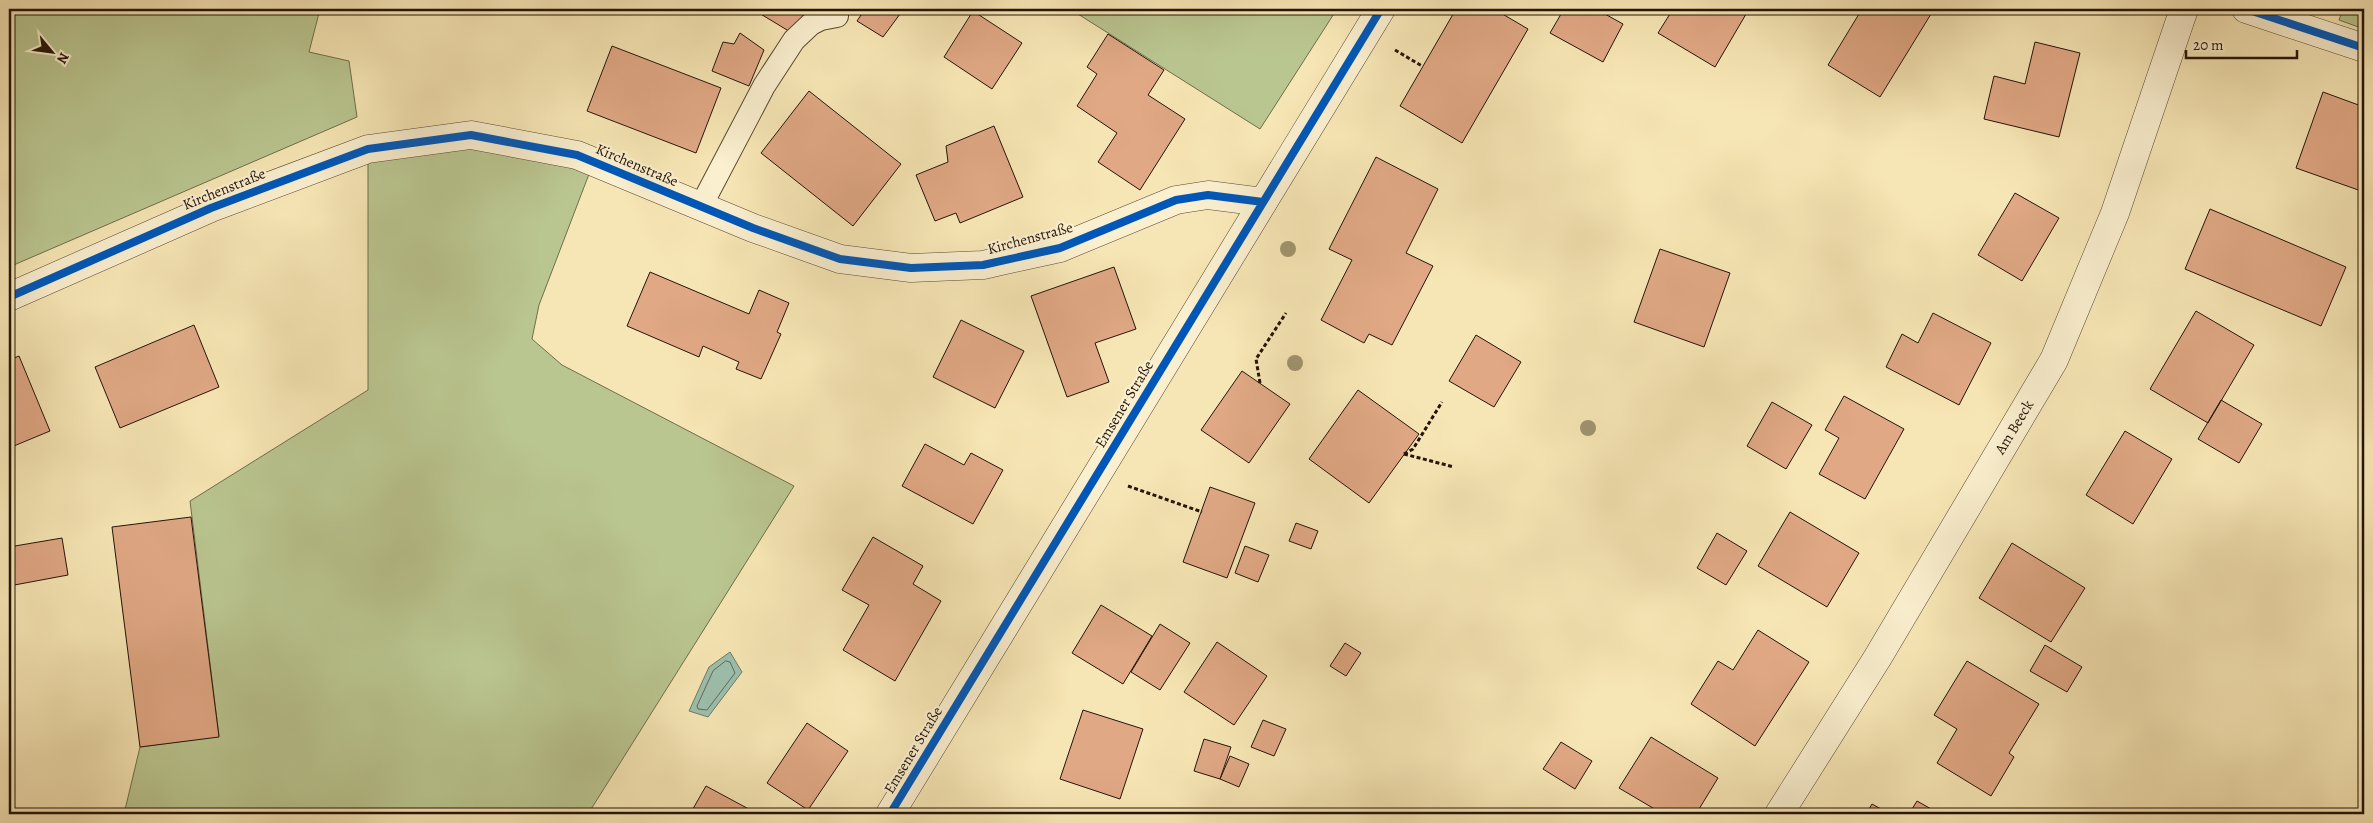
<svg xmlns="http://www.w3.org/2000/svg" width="2373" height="823" font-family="Alegreya,serif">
<rect width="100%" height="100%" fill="#f7e6b5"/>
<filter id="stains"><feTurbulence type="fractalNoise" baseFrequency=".004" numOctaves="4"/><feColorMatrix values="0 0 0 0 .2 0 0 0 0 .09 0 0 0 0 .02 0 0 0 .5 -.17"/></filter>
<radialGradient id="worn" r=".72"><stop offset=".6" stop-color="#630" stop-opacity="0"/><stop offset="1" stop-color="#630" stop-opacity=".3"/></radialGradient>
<path fill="#bac690" stroke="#6f6d4c" d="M 9,9 L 320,9 L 309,52 L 349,61 L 357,117 L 9,267 Z
M 1070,9 L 1337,9 L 1260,129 Z
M 2343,9 L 2364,9 L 2364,29 L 2339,20 Z
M 471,135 L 594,161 L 539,305 L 532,339 L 562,365 L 794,486 L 588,814 L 124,814 L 140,747 L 219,736 L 190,501 L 368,390 L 368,149 Z"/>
<path fill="#9dc0ae" stroke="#6d7b6c" d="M 730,652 L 742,672 L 708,717 L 689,711 L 709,667 Z"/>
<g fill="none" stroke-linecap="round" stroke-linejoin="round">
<path stroke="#606a5b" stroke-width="1" d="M 726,661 L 730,662 L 735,673 L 707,710 L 698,709 L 697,706 L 713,671 Z"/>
</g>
<path fill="#e0a885" stroke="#241408" d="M 762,9 L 807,9 L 792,33 L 759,13 Z
M 865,9 L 892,9 L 900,14 L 883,37 L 857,21 Z
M 1456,9 L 1494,9 L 1528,29 L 1462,143 L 1400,106 Z
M 1564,9 L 1596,9 L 1623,24 L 1603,62 L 1550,33 Z
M 1673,9 L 1749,9 L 1715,67 L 1658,33 Z
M 1862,9 L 1922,9 L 1931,14 L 1880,97 L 1828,65 Z
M 973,11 L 1022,43 L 992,89 L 944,57 Z
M 740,33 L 764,50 L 749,86 L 712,71 L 723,42 L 734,44 Z
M 1108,34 L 1164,70 L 1148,95 L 1185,119 L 1140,190 L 1098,162 L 1117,133 L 1077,106 L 1097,74 L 1087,67 Z
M 2035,42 L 2080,53 L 2059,137 L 1984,119 L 1994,76 L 2025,84 Z
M 612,46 L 721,88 L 696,153 L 587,111 Z
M 809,91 L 901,164 L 853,226 L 761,153 Z
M 2323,92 L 2364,107 L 2364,192 L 2296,168 Z
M 994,126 L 1023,197 L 960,223 L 956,213 L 935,221 L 916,175 L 948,162 L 946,146 Z
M 1376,157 L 1438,189 L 1406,253 L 1433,266 L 1392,345 L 1369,334 L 1364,343 L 1321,320 L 1352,260 L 1329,249 Z
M 2015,193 L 2059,218 L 2022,281 L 1978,255 Z
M 2210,209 L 2346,267 L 2321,326 L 2185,269 Z
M 1660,249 L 1730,273 L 1704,347 L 1634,322 Z
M 1114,267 L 1136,329 L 1095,343 L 1109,382 L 1067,397 L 1031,296 Z
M 650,272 L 749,314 L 759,290 L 789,303 L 777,332 L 781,334 L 761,379 L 736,369 L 739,362 L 703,346 L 699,357 L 627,326 Z
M 2196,311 L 2254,345 L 2208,423 L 2150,389 Z
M 1933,313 L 1991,343 L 1959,405 L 1886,367 L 1902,334 L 1918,343 Z
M 961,320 L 1024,351 L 995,408 L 933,377 Z
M 194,325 L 219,387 L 120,428 L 95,367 Z
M 1476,335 L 1521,362 L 1494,407 L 1449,381 Z
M 19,356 L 50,431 L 9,448 L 9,360 Z
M 1242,371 L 1290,404 L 1249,463 L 1201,430 Z
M 1358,390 L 1419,434 L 1369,503 L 1309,459 Z
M 1844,396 L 1904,429 L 1865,499 L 1819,474 L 1839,438 L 1825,430 Z
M 2221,400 L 2262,424 L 2239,463 L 2198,439 Z
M 1772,402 L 1812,425 L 1786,469 L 1747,446 Z
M 2125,431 L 2172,459 L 2133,524 L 2086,495 Z
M 925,444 L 964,465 L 971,453 L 1003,470 L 973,524 L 902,486 Z
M 1210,487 L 1255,503 L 1227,578 L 1183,562 Z
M 1790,512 L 1859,553 L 1827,607 L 1758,566 Z
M 191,517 L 219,737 L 140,747 L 112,527 Z
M 1296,523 L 1318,531 L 1311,549 L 1289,541 Z
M 1717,533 L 1747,551 L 1726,585 L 1697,568 Z
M 873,537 L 923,566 L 913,584 L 941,601 L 895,681 L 843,650 L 869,605 L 842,590 Z
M 62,538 L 68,575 L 9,586 L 9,547 Z
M 2012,543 L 2085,588 L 2051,642 L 1979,598 Z
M 1245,546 L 1269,555 L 1258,582 L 1235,573 Z
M 1101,605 L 1152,636 L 1123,684 L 1072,653 Z
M 1160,624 L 1190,643 L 1160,690 L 1131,672 Z
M 1758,630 L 1809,662 L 1755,746 L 1691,704 L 1718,661 L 1733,670 Z
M 1217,642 L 1267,676 L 1234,725 L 1184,692 Z
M 1345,643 L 1361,653 L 1346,676 L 1330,666 Z
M 2045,645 L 2082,667 L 2067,692 L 2030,671 Z
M 1967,661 L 2039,704 L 2009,753 L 2014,757 L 1991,796 L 1937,763 L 1957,729 L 1934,715 Z
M 1083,710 L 1143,729 L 1120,799 L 1060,779 Z
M 1263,720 L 1286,729 L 1274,756 L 1251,747 Z
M 807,723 L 848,751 L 808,810 L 767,783 Z
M 1651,737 L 1718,778 L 1696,814 L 1663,814 L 1619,788 Z
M 1204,739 L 1231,747 L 1220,779 L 1194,771 Z
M 1561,742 L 1592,761 L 1575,789 L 1543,769 Z
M 9,753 L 11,772 L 9,773 Z
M 1230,756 L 1249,764 L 1239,787 L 1220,779 Z
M 706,786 L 758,814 L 690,814 Z
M 1917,801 L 1940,814 L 1909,814 Z
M 1872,804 L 1890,814 L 1866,814 Z"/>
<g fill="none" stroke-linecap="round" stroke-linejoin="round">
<defs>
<path id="service" d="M 701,206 L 764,86 L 794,40 L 811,24 L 821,19 L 837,16"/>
<path id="minor" d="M 2246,9 L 2364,48
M 9,297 L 211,208 L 368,149 L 471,135 L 577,155 L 753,228 L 840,259 L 911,268 L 983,265 L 1060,248 L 1176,200 L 1208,195 L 1263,202
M 1779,814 L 1878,657 L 2054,360 L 2115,213 L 2184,9"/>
<path id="tertiary" d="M 890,814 L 1381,9"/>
</defs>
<use href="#service" stroke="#594833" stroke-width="24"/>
<use href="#minor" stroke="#594833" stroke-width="29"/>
<use href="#tertiary" stroke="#594833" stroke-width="29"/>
<path stroke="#241408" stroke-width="3" stroke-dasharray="4 2.5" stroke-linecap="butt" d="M 1395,50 L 1422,66
M 1260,383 L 1256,359 L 1286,313
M 1404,454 L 1413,449 L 1442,402
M 1404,454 L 1454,467
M 1128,486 L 1202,512"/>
<use href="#service" stroke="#faefcf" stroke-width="22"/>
<use href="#minor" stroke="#faefcf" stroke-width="28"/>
<use href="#tertiary" stroke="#faefcf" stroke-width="28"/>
<defs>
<path id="cycleway" d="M 2246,9 L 2364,48
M 9,297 L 211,208 L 368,149 L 471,135 L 577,155 L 753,228 L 840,259 L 911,268 L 983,265 L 1060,248 L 1176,200 L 1208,195 L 1263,202
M 890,814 L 1381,9"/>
</defs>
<use href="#cycleway" stroke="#faefcf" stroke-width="11"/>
<use href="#cycleway" stroke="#0057b8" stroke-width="8"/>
</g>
<g fill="#a09570">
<circle cx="1288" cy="249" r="8"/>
<circle cx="1295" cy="363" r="8"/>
<circle cx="1588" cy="428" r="8"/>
</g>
<g text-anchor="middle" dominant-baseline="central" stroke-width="4.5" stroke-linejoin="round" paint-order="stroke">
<g font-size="15" fill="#241408" stroke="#faefcf">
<text transform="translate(637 165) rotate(23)">Kirchenstraße</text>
<text transform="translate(224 189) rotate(-22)">Kirchenstraße</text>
<text transform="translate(1030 238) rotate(-15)">Kirchenstraße</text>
<text transform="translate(1124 404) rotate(-59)">Emsener Straße</text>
<text transform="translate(2014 427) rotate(-59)">Am Beeck</text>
<text transform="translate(913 750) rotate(-59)">Emsener Straße</text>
</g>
</g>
<rect width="2373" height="823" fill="none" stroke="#f7e6b5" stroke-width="30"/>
<rect x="10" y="10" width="2353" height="803" fill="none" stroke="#241408" stroke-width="2.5"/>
<rect x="15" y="15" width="2343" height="793" fill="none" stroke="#241408"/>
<g transform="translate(52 52) rotate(119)" stroke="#faefcf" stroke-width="4" paint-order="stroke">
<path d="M0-4L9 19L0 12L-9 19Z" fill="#241408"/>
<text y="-8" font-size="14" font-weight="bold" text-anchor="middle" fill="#241408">N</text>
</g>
<path d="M2186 50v8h111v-8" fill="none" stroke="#241408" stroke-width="2.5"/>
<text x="2193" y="50" font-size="15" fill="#241408" stroke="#faefcf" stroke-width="4" paint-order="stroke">20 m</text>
<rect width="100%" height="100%" filter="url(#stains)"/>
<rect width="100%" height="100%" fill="url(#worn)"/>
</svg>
